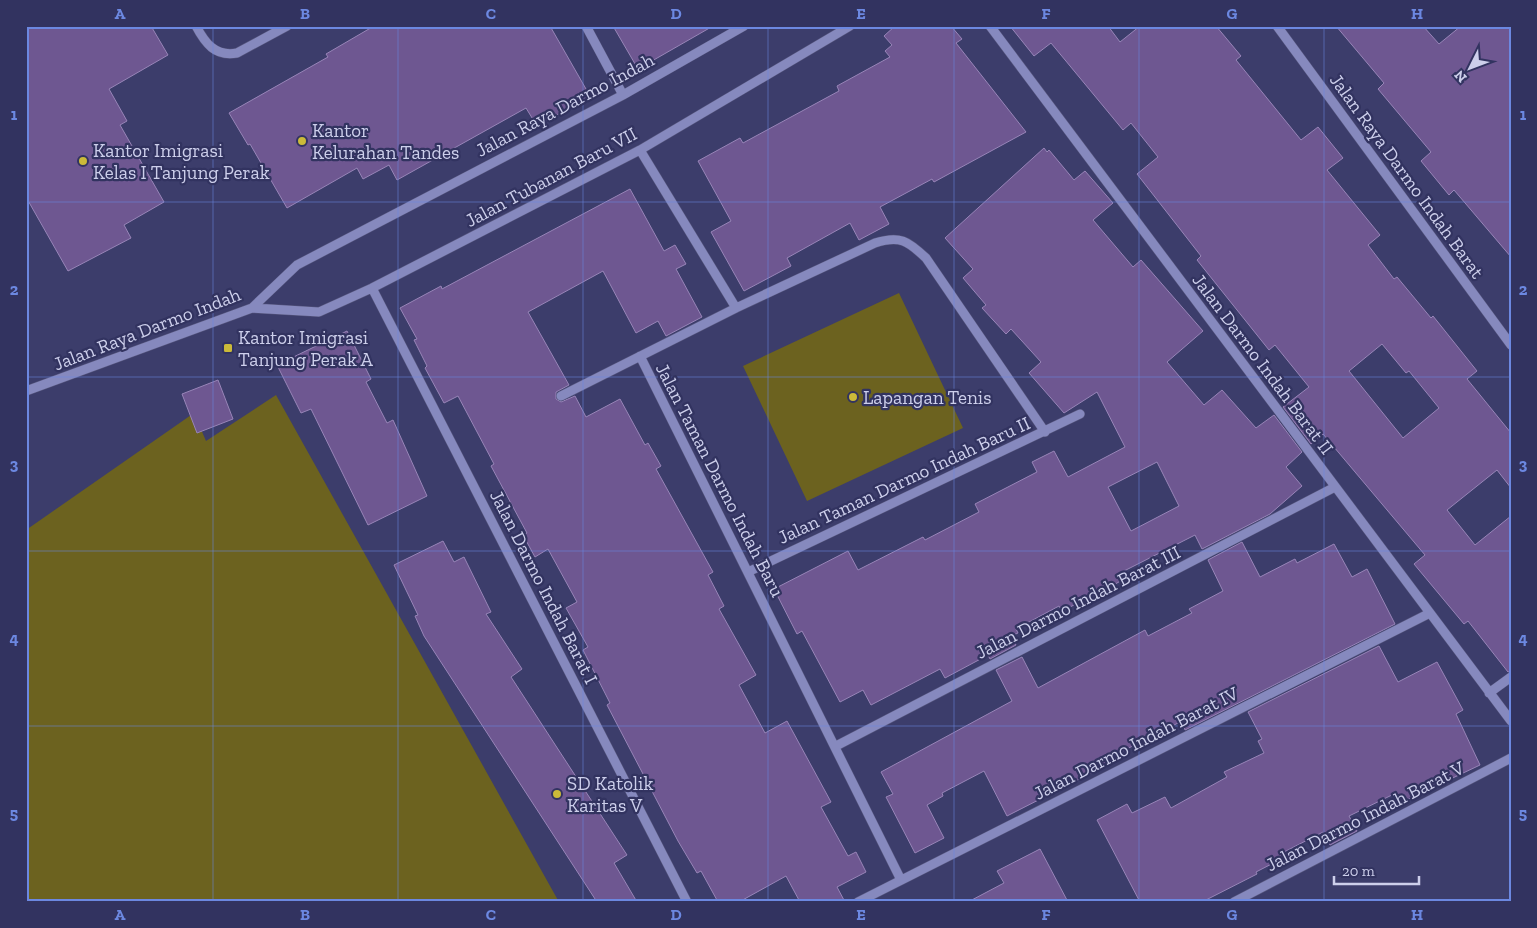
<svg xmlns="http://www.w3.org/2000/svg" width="1537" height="928" font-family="'Zilla Slab',serif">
<rect width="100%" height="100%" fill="#3c3d6b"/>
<path fill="#6c621f" d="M 899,293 L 963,428 L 807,501 L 743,366 Z
M 276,395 L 559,902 L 26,902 L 26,530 L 194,413 L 206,441 Z"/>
<path fill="#6e5791" stroke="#9885b8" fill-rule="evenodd" d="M 26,26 L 151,26 L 168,55 L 109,89 L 127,121 L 120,125 L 164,202 L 124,225 L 131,238 L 68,271 L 26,197 Z
M 374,26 L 550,26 L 590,96 L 537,126 L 526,108 L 397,180 L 389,165 L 363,179 L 357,168 L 287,208 L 250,144 L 248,145 L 229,113 L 328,57 L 326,54 Z
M 613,26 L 713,26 L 638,69 Z
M 895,26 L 951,26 L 962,39 L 956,43 L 1026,132 L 934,182 L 932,179 L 880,207 L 889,224 L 859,240 L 850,223 L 787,258 L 791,266 L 744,291 L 711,232 L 731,221 L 698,161 L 740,138 L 743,143 L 839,91 L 837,86 L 890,57 L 885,51 L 892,45 L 884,36 Z
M 1010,26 L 1108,26 L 1120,42 L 1140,26 L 1216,26 L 1241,56 L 1236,60 L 1301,140 L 1318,127 L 1343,158 L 1327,170 L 1380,235 L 1368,245 L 1394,279 L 1397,277 L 1431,318 L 1433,316 L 1477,371 L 1467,379 L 1511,433 L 1511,488 L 1497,470 L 1447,510 L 1475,545 L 1511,516 L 1511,671 L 1508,672 L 1468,621 L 1464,624 L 1414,564 L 1425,555 L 1323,434 L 1311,444 L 1283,407 L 1309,387 L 1275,345 L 1269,350 L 1197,260 L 1201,256 L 1137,174 L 1158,157 L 1131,123 L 1123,130 L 1051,43 L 1034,56 ZM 1382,344 L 1406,373 L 1409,371 L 1439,408 L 1403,438 L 1349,371 Z
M 1336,26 L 1423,26 L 1439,44 L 1461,26 L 1511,26 L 1511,257 L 1454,190 L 1449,195 L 1421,161 L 1431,152 L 1378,89 L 1384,83 Z
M 1044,148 L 1047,152 L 1049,150 L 1074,180 L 1085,171 L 1113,203 L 1093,220 L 1133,267 L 1141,260 L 1203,331 L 1167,362 L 1204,405 L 1222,390 L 1256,428 L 1274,415 L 1302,452 L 1286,467 L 1302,486 L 1270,514 L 1202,549 L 1195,535 L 1124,571 L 1128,577 L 1106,589 L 1062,611 L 1059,606 L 1016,629 L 1018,633 L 1011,636 L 1016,645 L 990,659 L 988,655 L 945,678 L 940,669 L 871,705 L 863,690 L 840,702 L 802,631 L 797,634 L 774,589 L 848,551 L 858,570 L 923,537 L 925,540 L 979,512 L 975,504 L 1037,472 L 1032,462 L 1054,451 L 1068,477 L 1125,447 L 1097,392 L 1064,413 L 1029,373 L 1041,362 L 1011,329 L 1006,334 L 982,308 L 986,305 L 963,278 L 973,269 L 945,238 ZM 1157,462 L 1179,506 L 1131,531 L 1108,487 Z
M 630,189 L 664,251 L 675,245 L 686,264 L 676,269 L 702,317 L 666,336 L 658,321 L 636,333 L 603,271 L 528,312 L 569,385 L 556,392 L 556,399 L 561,402 L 575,396 L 586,417 L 620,399 L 645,445 L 648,443 L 661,466 L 656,469 L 713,572 L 708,575 L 724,606 L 719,609 L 756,675 L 739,685 L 765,733 L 787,721 L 831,802 L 821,807 L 848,856 L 856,852 L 866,872 L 837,887 L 845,902 L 800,902 L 786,876 L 739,902 L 718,902 L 701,871 L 697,873 L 678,841 L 607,705 L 610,703 L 583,650 L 588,647 L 566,608 L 577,602 L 548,549 L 535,557 L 523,535 L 527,533 L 491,466 L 494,464 L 458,396 L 444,403 L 425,368 L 427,366 L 414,340 L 417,339 L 400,308 L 441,286 L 442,289 Z
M 347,331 L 371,379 L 366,382 L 387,423 L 393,420 L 427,496 L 368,525 L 311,409 L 301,413 L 277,365 Z
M 218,380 L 233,419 L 197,433 L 182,394 Z
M 443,541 L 454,562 L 464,557 L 491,612 L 486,614 L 522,669 L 511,677 L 627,855 L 614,863 L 637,902 L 597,902 L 424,636 L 415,616 L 418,615 L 394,565 Z
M 1242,542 L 1260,577 L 1295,559 L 1297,563 L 1334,544 L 1352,577 L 1367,569 L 1395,624 L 1185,730 L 1182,721 L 1109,758 L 1111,763 L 1007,816 L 984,771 L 942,793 L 943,796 L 927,805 L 944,838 L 915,853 L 886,797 L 893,794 L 881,772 L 1012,701 L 996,670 L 1022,657 L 1038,688 L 1145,630 L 1148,636 L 1192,613 L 1189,609 L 1223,591 L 1208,560 Z
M 1379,646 L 1398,682 L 1437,662 L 1463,710 L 1456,714 L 1480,765 L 1400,803 L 1396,793 L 1349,816 L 1357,831 L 1330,845 L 1323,832 L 1284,852 L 1287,856 L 1256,872 L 1257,874 L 1202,902 L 1140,902 L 1097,820 L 1127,804 L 1132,813 L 1165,797 L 1171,808 L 1227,777 L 1224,772 L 1264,753 L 1258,741 L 1262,739 L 1248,712 Z
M 1040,849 L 1068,902 L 968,902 L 1004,883 L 997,871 Z"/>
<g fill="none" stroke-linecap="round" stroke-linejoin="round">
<defs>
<path id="minor" d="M 196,26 C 205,43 215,57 237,53 L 287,26
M 586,26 L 623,95
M 990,26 L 1511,721
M 1277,26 L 1511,345
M 640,150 L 736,308
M 372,288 L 687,902
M 252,308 L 319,312 L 372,288 L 640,150 L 850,26
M 640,356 L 901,880
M 26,391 L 252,308 L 297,265 L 623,95 L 744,26
M 561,396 L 736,308 L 875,243 C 900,235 908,241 926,258 L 1045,432
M 748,572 L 1080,414
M 1489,693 L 1511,677
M 836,746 L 1335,487
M 858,902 L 1430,613
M 1234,902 L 1511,758"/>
</defs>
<use href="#minor" stroke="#57577e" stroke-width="10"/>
<use href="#minor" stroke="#8689be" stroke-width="9"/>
</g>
<path fill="none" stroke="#6c88e1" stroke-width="1" stroke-opacity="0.55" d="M 213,26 L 213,902M 398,26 L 398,902M 583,26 L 583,902M 768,26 L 768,902M 954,26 L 954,902M 1139,26 L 1139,902M 1324,26 L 1324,902M 26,202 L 1511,202M 26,377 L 1511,377M 26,551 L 1511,551M 26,726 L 1511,726"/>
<g fill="#cbba39" stroke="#323360" stroke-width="2">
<circle cx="302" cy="141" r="5"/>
<circle cx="83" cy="161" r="5"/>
<rect x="223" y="343" width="10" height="10" rx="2.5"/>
<circle cx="853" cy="397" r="5"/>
<circle cx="557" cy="794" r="5"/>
</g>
<g text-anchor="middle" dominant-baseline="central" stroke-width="4.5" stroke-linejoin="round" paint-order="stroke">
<g font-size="19" fill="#cdcfeb" stroke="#323360">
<text transform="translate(565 105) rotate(-28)">Jalan Raya Darmo Indah</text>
<text transform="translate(1407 176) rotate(54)">Jalan Raya Darmo Indah Barat</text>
<text transform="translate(551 177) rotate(-28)">Jalan Tubanan Baru VII</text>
<text transform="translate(147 329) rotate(-21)">Jalan Raya Darmo Indah</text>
<text transform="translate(1263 364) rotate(53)">Jalan Darmo Indah Barat II</text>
<text transform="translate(720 480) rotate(63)">Jalan Taman Darmo Indah Baru</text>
<text transform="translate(904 480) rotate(-25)">Jalan Taman Darmo Indah Baru II</text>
<text transform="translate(544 587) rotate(63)">Jalan Darmo Indah Barat I</text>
<text transform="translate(1078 602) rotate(-27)">Jalan Darmo Indah Barat III</text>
<text transform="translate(1136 743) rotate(-27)">Jalan Darmo Indah Barat IV</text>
<text transform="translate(1365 816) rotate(-27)">Jalan Darmo Indah Barat V</text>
</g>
<g font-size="19" fill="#cdcfeb" stroke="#323360" text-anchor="start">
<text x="312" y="130">Kantor<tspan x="312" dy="22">Kelurahan Tandes</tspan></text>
<text x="93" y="150">Kantor Imigrasi<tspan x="93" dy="22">Kelas I Tanjung Perak</tspan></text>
<text x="238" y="337">Kantor Imigrasi<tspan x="238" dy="22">Tanjung Perak A</tspan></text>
<text x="863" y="397">Lapangan Tenis</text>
<text x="567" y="783">SD Katolik<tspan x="567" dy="22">Karitas V</tspan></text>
</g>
</g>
<rect width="1537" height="928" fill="none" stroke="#323360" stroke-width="55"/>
<g transform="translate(1470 68) rotate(228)" stroke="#323360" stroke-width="4" paint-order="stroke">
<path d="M0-4L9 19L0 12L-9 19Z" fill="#cdcfeb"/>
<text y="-8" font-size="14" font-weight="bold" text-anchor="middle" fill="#cdcfeb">N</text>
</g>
<path d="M1334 876v8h85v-8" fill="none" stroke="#cdcfeb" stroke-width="2.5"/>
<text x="1342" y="876" font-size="15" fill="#cdcfeb" stroke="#323360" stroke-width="4" paint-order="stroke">20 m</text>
<rect x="28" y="28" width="1482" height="872" fill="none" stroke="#6c88e1" stroke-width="2"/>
<g font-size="16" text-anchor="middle" font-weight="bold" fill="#6c88e1">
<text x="120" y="19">A</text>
<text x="305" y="19">B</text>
<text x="491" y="19">C</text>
<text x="676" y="19">D</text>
<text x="861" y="19">E</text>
<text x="1046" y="19">F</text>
<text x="1232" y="19">G</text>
<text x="1417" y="19">H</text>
<text x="14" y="120">1</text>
<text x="1523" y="120">1</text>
<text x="14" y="295">2</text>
<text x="1523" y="295">2</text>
<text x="14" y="470">3</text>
<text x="1523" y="470">3</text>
<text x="14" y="644">4</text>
<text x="1523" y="644">4</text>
<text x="14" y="819">5</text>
<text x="1523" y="819">5</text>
<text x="120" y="920">A</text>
<text x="305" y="920">B</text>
<text x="491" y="920">C</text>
<text x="676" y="920">D</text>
<text x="861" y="920">E</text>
<text x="1046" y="920">F</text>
<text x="1232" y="920">G</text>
<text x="1417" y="920">H</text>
</g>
</svg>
